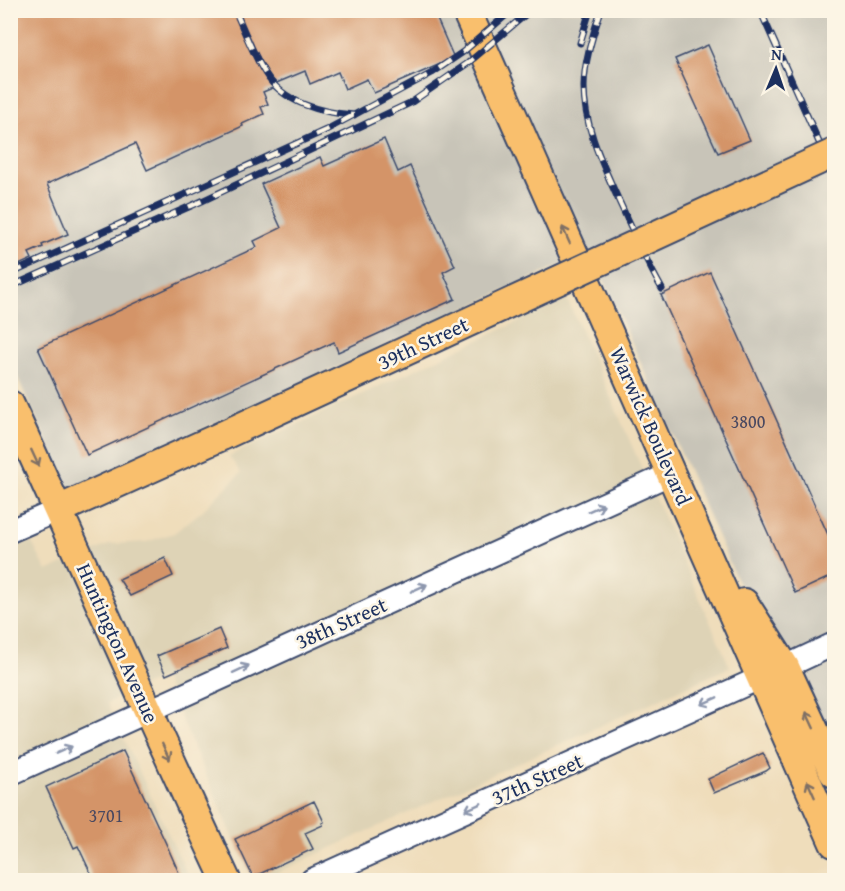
<svg xmlns="http://www.w3.org/2000/svg" width="845" height="891" font-family="'Gentium Book Plus',serif">
<rect width="100%" height="100%" fill="#fcf5e5"/>
<filter id="ink" filterUnits="userSpaceOnUse"><feTurbulence type="fractalNoise" baseFrequency=".0167" numOctaves="2"/><feDisplacementMap in="SourceGraphic" scale="12" xChannelSelector="R" yChannelSelector="G"/><feConvolveMatrix kernelMatrix="1 2 1 2 8 2 1 2 1" color-interpolation-filters="sRGB"/></filter>
<filter id="wash" filterUnits="userSpaceOnUse"><feTurbulence type="fractalNoise" baseFrequency=".008" numOctaves="4" result="noise"/><feDisplacementMap in="SourceGraphic" scale="24" xChannelSelector="R" yChannelSelector="G"/><feGaussianBlur stdDeviation="1.35" result="paint"/><feColorMatrix in="noise" values="0 0 0 0 0 0 0 0 0 0 0 0 0 0 0 0 0 1.4 0 .05"/><feComposite in="paint" operator="in"/></filter>
<g filter="url(#wash)">
<rect width="100%" height="100%" fill="#efddbb"/>
<path fill="#ded3b6" d="M 567,299 L 730,667 L 260,880 L 252,880 L 163,677 L 107,703 L 190,880 L 11,880 L 10,550 L 31,541 L 47,571 L 111,544 L 146,542 L 174,533 L 202,511 L 241,473 L 229,456 Z"/>
<path fill="#c8c4b8" d="M 10,11 L 834,11 L 834,798 L 591,251 L 69,490 L 11,363 Z"/>
<g id="blocks">
<path fill="#d49467" d="M 10,10 L 433,10 L 454,58 L 374,93 L 367,79 L 345,89 L 338,72 L 310,84 L 305,71 L 274,84 L 275,87 L 263,92 L 268,104 L 261,107 L 264,114 L 242,124 L 243,126 L 147,170 L 135,144 L 47,184 L 68,234 L 42,245 L 43,247 L 29,253 L 32,259 L 10,269 Z
M 708,45 L 750,140 L 718,153 L 675,59 Z
M 384,139 L 398,172 L 410,166 L 455,266 L 443,272 L 455,299 L 338,352 L 334,342 L 87,455 L 38,348 L 257,247 L 254,241 L 281,228 L 261,184 L 320,157 L 324,166 Z
M 710,272 L 834,548 L 834,575 L 795,593 L 661,295 Z
M 165,558 L 173,576 L 130,596 L 119,579 Z
M 219,629 L 227,648 L 166,675 L 157,656 Z
M 123,751 L 168,848 L 182,880 L 94,880 L 78,846 L 74,848 L 46,787 Z
M 763,753 L 770,768 L 766,771 L 714,793 L 708,779 Z
M 314,801 L 324,822 L 322,823 L 323,825 L 305,833 L 313,849 L 253,877 L 235,839 Z"/>
</g>
</g>
<g filter="url(#ink)">
<use href="#blocks" fill-opacity="0" stroke="#3b496c" stroke-width="1.5"/>
<g fill="none" stroke-linecap="round" stroke-linejoin="round">
<defs>
<path id="minor" d="M 10,531 L 58,510
M 785,667 L 834,644
M 10,774 L 672,473
M 312,880 L 762,677"/>
<path id="major" d="M 466,10 L 834,843
M 10,405 C 83,563 152,723 226,880
M 58,510 L 224,435
M 744,603 L 785,667 L 834,773"/>
</defs>
<use href="#minor" stroke="#3b496c" stroke-width="26"/>
<use href="#major" stroke="#3b496c" stroke-width="32"/>
<use href="#minor" stroke="#fff" stroke-width="22"/>
<use href="#major" stroke="#f9bf6d" stroke-width="28"/>
<defs>
<path id="rail" d="M 235,10 C 244,31 253,54 265,73 C 283,103 322,113 354,115
M 601,10 C 593,35 584,61 584,87 C 584,128 603,165 619,201 C 633,231 646,261 662,289
M 760,10 L 834,176
M 580,43 L 590,10
M 10,274 L 326,130 L 432,73 L 463,52 L 512,10
M 10,287 L 202,201 L 412,102 L 468,63 L 531,10"/>
</defs>
<use href="#rail" stroke="#1b2f5e" stroke-width="7"/>
<use href="#rail" stroke="#fcf5e5" stroke-width="4.5" stroke-dasharray="14" stroke-linecap="butt"/>
<defs>
<path id="major-bridge" d="M 224,435 L 834,153"/>
</defs>
<use href="#major-bridge" stroke="#3b496c" stroke-width="32" stroke-linecap="butt"/>
<use href="#major-bridge" stroke="#f9bf6d" stroke-width="28"/>
</g>
<defs><path id="oneway-shaft" d="M-6 0H5M1.5-3L5.5 0L1.5 3" fill="none" stroke-width="1.6" stroke-linecap="round" stroke-linejoin="round" transform="scale(1.5)"/></defs>
<g stroke="#7f7065">
<use href="#oneway-shaft" transform="translate(566 235) rotate(-114)"/>
<use href="#oneway-shaft" transform="translate(35 458) rotate(65)"/>
<use href="#oneway-shaft" transform="translate(810 720) rotate(-115)"/>
<use href="#oneway-shaft" transform="translate(166 752) rotate(65)"/>
<use href="#oneway-shaft" transform="translate(811 789) rotate(-114)"/>
</g>
<g stroke="#8d97ae">
<use href="#oneway-shaft" transform="translate(596 508) rotate(-24)"/>
<use href="#oneway-shaft" transform="translate(419 588) rotate(-24)"/>
<use href="#oneway-shaft" transform="translate(241 669) rotate(-25)"/>
<use href="#oneway-shaft" transform="translate(709 701) rotate(156)"/>
<use href="#oneway-shaft" transform="translate(64 750) rotate(-24)"/>
<use href="#oneway-shaft" transform="translate(473 807) rotate(156)"/>
</g>
</g>
<g text-anchor="middle" dominant-baseline="central" stroke-width="5" stroke-linejoin="round" paint-order="stroke">
<g font-size="18" fill="#494860">
<text x="748" y="421">3800</text>
<text x="106" y="815">3701</text>
</g>
<g font-size="21" fill="#1b2f5e" stroke="#fcf5e5">
<text transform="translate(423 343) rotate(-25)">39th Street</text>
<text transform="translate(651 426) rotate(66)">Warwick Boulevard</text>
<text transform="translate(341 623) rotate(-24)">38th Street</text>
<text transform="translate(118 643) rotate(66)">Huntington Avenue</text>
<text transform="translate(537 779) rotate(-24)">37th Street</text>
</g>
</g>
<rect width="845" height="891" fill="none" stroke="#fcf5e5" stroke-width="36"/>
<g transform="translate(776 69) rotate(2)" stroke="#fcf5e5" stroke-width="4.5" paint-order="stroke">
<path d="M0-4.5L10 22L0 15L-10 22Z" fill="#1b2f5e"/>
<text y="-9" font-size="16" font-weight="bold" text-anchor="middle" fill="#1b2f5e">N</text>
</g>
</svg>
